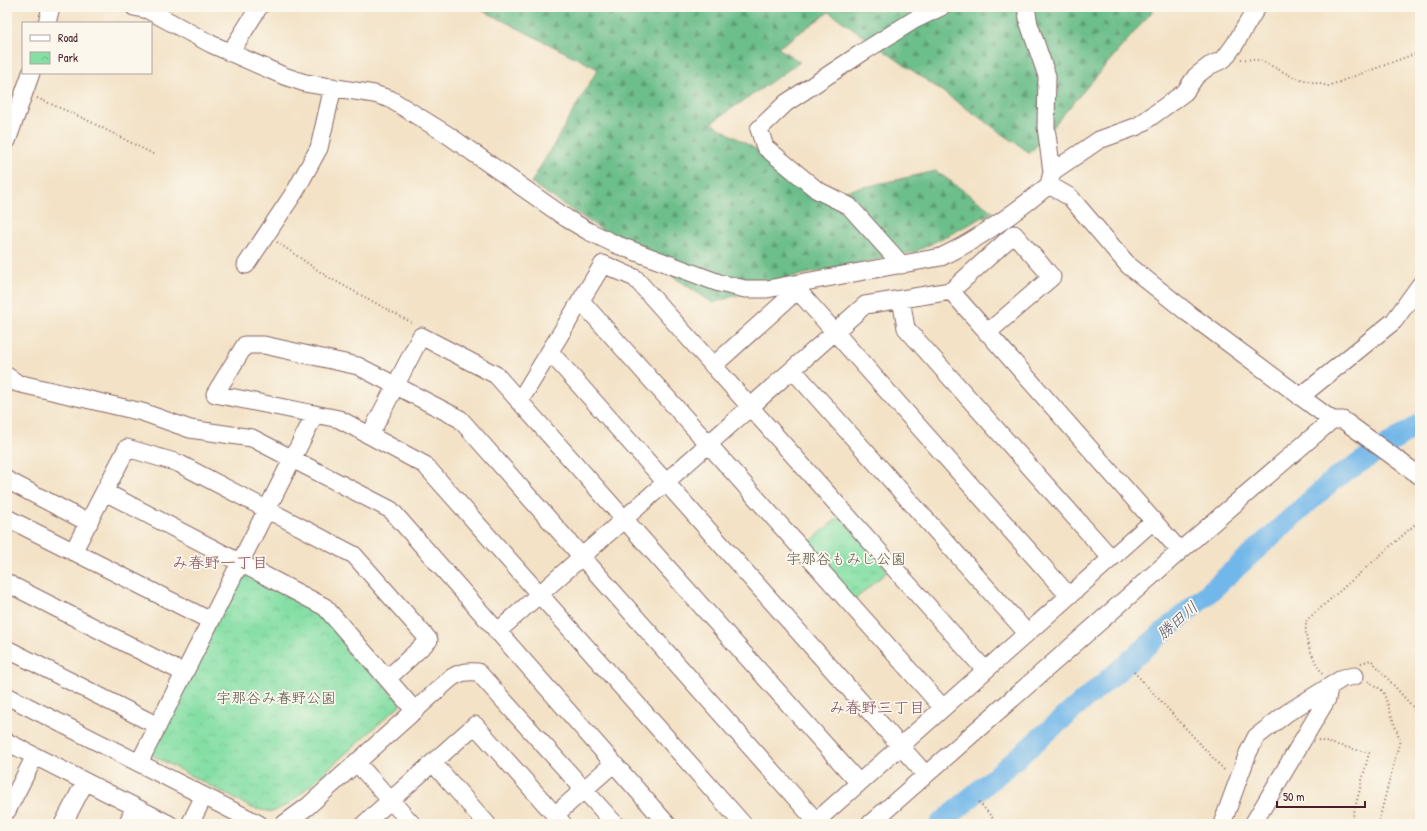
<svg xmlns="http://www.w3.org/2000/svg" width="1427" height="831" font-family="'Patrick Hand','Klee One',sans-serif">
<defs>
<pattern id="forest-firs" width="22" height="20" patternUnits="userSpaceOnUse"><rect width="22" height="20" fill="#6cbe8a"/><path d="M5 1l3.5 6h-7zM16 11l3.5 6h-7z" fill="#5b9a71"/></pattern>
<pattern id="park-crowns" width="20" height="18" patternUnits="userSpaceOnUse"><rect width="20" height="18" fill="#85dfa5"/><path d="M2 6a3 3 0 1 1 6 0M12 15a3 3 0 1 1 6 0" fill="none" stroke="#74bf8e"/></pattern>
</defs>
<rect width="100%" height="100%" fill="#fbf7ec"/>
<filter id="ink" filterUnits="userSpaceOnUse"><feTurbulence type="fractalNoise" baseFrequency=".025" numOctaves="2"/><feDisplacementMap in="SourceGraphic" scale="8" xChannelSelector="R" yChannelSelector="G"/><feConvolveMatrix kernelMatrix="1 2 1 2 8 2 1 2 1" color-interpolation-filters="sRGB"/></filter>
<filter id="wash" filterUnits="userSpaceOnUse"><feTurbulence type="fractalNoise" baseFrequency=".012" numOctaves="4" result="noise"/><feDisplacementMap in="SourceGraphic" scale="16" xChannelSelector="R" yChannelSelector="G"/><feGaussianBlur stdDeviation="0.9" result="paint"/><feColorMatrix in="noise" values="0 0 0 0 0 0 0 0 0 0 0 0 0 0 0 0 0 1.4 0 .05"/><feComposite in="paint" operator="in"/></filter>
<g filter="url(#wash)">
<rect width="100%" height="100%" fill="#f3e2c6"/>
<path fill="url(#forest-firs)" stroke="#5b6e5a" d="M 476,7 L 1156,7 L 1030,153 L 829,12 L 778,48 L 800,62 L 711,123 L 832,194 L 936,171 L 993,212 L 915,252 L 791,277 L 713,303 L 531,183 L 598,69 Z"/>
<path fill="url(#park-crowns)" stroke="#687f68" d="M 840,516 L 888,571 L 853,601 L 805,546 Z
M 241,573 L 320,612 L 401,704 L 289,804 L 272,812 L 252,808 L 148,753 Z"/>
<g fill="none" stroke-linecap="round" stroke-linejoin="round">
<path stroke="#72b7e9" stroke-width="21" d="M 940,824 L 1204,597 L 1333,480 L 1420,424"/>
</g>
</g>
<g filter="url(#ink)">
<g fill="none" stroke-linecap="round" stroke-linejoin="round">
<defs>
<path id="minor" d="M 134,7 L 148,10 L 211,44 L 284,76 L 305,83 L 374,94 L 390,99 L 448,135 L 566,218 L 588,231 L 615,244 L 719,283 L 745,289 L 767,289 L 941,257 C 980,239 1016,212 1049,185 L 1070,197 L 1128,265 L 1188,313 L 1332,420 L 1343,420 L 1420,476
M 1026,7 L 1029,24 L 1047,76 L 1046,127 L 1052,172
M 47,23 L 51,7
M 230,53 L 259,7
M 7,141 L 31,73
M 1049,185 L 1052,172 L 1099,140 L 1138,126 L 1185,92 L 1196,76 L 1209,66 L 1224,59 L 1235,44 L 1257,7
M 246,265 L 296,190 L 319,148 L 333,87
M 902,265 L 849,206 L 817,190 L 765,147 L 759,129 L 786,103 L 863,52 L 914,20 L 941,7
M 951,291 L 1180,551
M 901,299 L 906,328 L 1111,558
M 581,301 L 943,708
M 550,352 L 926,775
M 713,366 L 792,295 L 801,294 L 1069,596
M 793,370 L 1027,633
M 7,376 L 17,383 L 142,412 L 190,429 L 252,438 L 391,510 L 667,824
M 1300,397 L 1394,321 L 1420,285
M 519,402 L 603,264 L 635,278 L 985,670
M 370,435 L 421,336 L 496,375 L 859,783
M 7,480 L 89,523
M 105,492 L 325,607 L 415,711
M 7,518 L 211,621
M 73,552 L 127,448 L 178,463 L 354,555 L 429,640 L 387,679
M 7,583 L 184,673
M 497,632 L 865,305 L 951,291 L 1014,234 L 1052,277 L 987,333
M 7,649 L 158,726
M 7,696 L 259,824
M 7,742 L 169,824
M 356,762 L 412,824
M 139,763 L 315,414
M 433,763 L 487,824
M 7,811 L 35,756
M 555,815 L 613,764
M 63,824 L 85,782
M 127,824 L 135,807
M 190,824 L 204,796
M 284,824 L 307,807 L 450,679 C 459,672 467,671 478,672 L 615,824
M 364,824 L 475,725 L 563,824
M 743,824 L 425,465 L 339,419 L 215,394 L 245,345 L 264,345 L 358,366 L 460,419 L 816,821
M 813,824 L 1153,521
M 870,824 L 1180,551 L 1332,420
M 1222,824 L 1248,753 L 1256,737 L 1287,713 L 1343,678 L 1355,676
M 1253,824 L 1327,699 L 1329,688"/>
</defs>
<use href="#minor" stroke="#856361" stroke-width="19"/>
<path stroke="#856361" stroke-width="2" stroke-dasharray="1 3" stroke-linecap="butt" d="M 1241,59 L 1260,60 L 1293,77 L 1328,86 L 1420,52
M 37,98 L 83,118 L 155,155
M 277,242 L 326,276 L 414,324
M 1361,663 L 1371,660 L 1373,662 L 1412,706 L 1420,718
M 1134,672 L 1226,772
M 1322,674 C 1313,656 1302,640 1307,620 L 1420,520
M 1368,681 L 1383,691 L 1400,740 L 1378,824
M 1318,740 L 1369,753 L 1351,824
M 979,802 L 998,824"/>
<use href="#minor" stroke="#fff" stroke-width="17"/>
</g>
</g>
<g text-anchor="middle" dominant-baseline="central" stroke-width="3.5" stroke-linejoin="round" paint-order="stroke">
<g font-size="15" fill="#5c5950" stroke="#fbf7ec">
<text x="846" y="558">宇那谷もみじ公園</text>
<text x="276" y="697">宇那谷み春野公園</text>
</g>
<g font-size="16" fill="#845062" stroke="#fbf7ec">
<text x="220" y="562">み春野一丁目</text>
<text x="877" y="707">み春野三丁目</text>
</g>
<g font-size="16" font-style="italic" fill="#58546e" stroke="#fbf7ec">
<text transform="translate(1177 620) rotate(-41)">勝田川</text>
</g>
</g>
<rect width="1427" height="831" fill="none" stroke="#fbf7ec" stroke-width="24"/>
<rect x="22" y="22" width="130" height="52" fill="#fbf7ec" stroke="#b4a19f"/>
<rect x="30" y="35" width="20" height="6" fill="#ffffff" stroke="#b4a19f"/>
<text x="58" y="42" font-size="12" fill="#4a1f2b">Road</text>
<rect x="30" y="52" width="20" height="12" fill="url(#park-crowns)" stroke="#b4a19f"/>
<text x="58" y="62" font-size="12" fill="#4a1f2b">Park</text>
<path d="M1277 801v6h88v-6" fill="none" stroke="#4a1f2b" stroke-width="2"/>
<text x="1283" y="801" font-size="12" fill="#4a1f2b" stroke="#fbf7ec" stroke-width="3" paint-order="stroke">50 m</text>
</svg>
